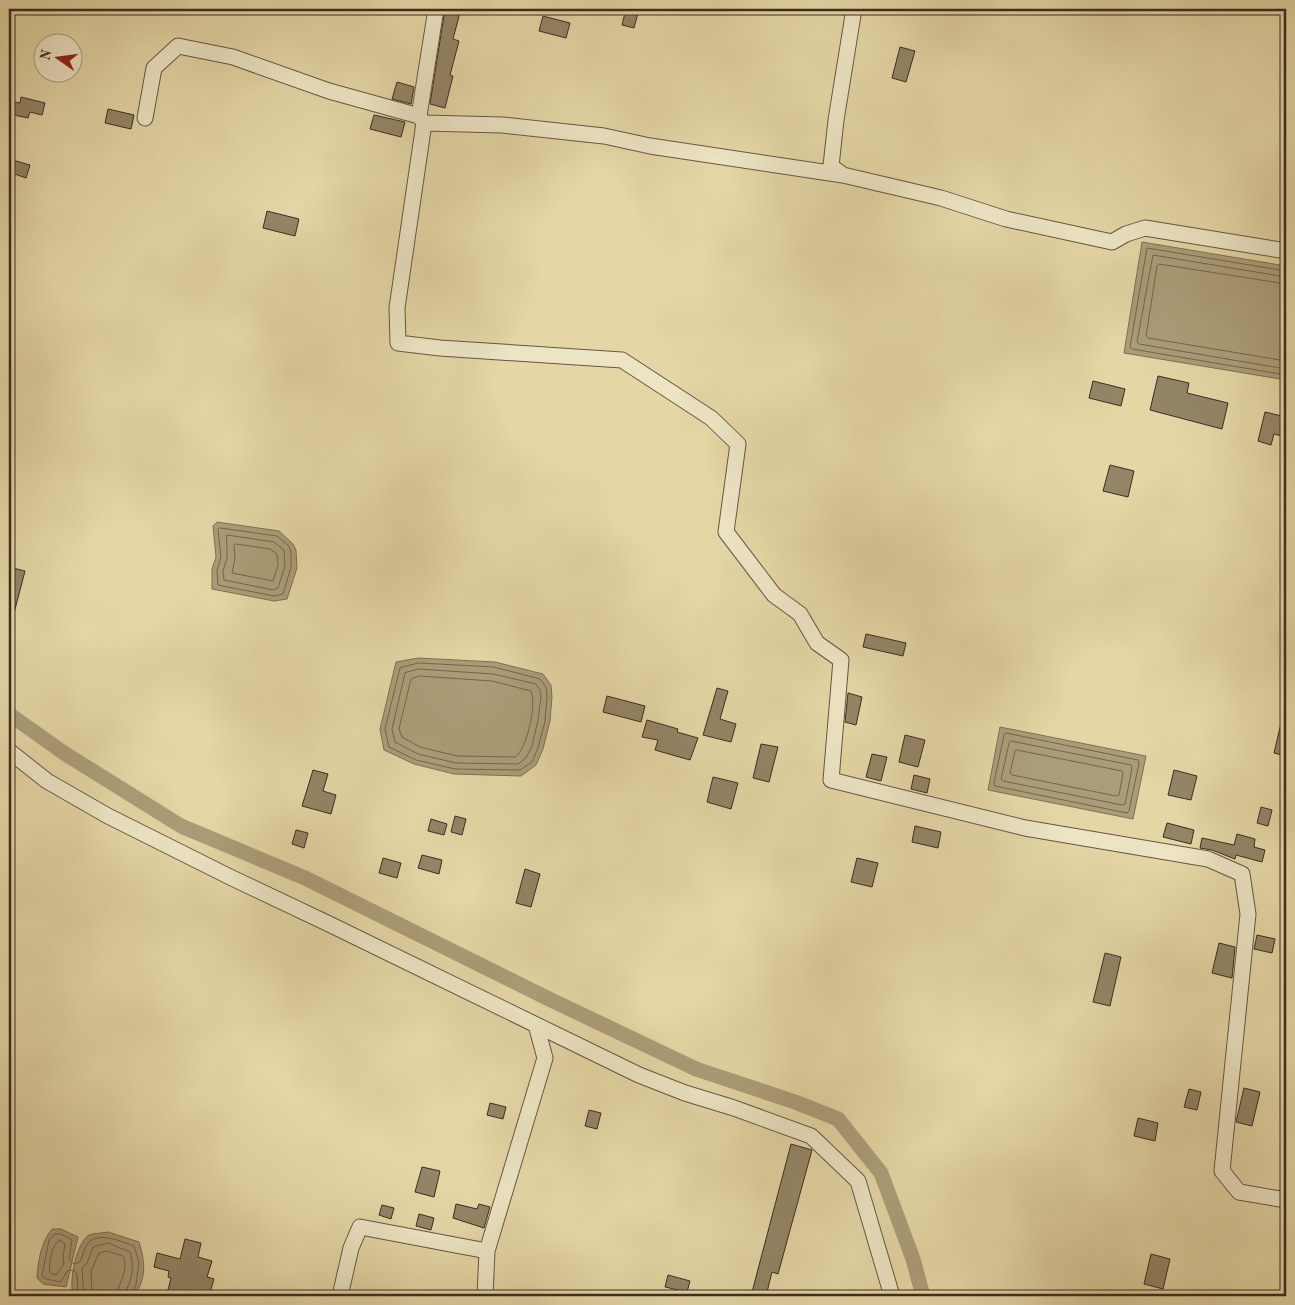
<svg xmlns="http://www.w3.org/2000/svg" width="1295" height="1305" font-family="'Old Standard TT',serif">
<rect width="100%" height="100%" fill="#e4d6a5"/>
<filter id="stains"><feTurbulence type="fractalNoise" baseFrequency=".004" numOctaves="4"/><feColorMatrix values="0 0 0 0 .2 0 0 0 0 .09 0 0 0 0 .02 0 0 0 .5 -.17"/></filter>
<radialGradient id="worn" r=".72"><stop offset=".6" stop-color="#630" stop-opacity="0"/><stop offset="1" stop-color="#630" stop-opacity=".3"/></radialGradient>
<path fill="#ab9d78" stroke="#7e7056" d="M 1142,242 L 1286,266 L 1286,380 L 1124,353 Z
M 217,522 L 279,531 L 293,544 L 296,550 L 297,568 L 287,599 L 274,601 L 212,589 L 212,569 L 216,557 L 213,526 Z
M 418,658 L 495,662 L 543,674 L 551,685 L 552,697 L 550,721 L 543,749 L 536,765 L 521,776 L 454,774 L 414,764 L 384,750 L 380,729 L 396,662 Z
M 1000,727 L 1146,756 L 1133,819 L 988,790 Z
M 52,1229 L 61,1229 L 78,1237 L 66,1287 L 43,1284 L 37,1278 C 38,1261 41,1242 52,1229 Z
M 108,1232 L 139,1242 C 145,1262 147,1278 134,1296 L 77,1296 L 73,1295 C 69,1281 76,1243 89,1235 C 94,1233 103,1233 108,1232 Z"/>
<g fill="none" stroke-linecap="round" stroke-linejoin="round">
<path stroke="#73654d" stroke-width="1" d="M 1286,271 L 1147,248 L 1130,347 L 1132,349 L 1286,375
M 1286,277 L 1153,255 L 1137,342 L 1139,344 L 1286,369
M 1286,284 L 1159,264 L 1157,266 L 1146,336 L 1148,338 L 1286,361
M 220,528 L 277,536 L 289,546 L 291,552 L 291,567 L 283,594 L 274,596 L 218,585 L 217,570 L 221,557 L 218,530 Z
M 227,535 L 274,542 L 284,550 L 285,566 L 278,588 L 273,590 L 224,580 L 223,571 L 227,558 Z
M 236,544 L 270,549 L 277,554 L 278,565 L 273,581 L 232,573 L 235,558 L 234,546 Z
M 419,663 L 494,667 L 540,679 L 546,687 L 547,697 L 545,721 L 538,748 L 532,762 L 520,770 L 455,769 L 416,760 L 389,747 L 385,729 L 400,668 Z
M 419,669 L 493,674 L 536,684 L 540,690 L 541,697 L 538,720 L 532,746 L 526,758 L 518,764 L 456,763 L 418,754 L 395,742 L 392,729 L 405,673 Z
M 420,676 L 492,681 L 531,691 C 537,703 527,750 515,757 L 457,756 L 420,747 L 402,737 L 399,729 L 411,679 Z
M 1006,733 L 1138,760 L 1139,763 L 1129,811 L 1127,813 L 995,786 L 994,783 L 1004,735 Z
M 1011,741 L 1131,765 L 1132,768 L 1125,804 L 1122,805 L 1003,781 L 1001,779 L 1009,743 Z
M 1017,750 L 1122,771 L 1123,773 L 1119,795 L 1116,796 L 1012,775 L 1010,773 L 1015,751 Z
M 59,1240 L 65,1244 L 63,1257 L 64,1264 L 56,1275 L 50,1273 C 48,1265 52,1245 59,1240 Z
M 78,1296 L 77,1274 L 74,1270 L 67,1271 L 61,1282 L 46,1279 L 42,1276 L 49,1240 L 55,1234 L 61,1234 L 72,1240 L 69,1259 L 74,1264 L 80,1262 C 83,1256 84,1248 88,1243 C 98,1231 123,1242 134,1246 L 139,1262 L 136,1285 L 131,1296
M 84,1296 L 82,1269 L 87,1263 L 93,1247 L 108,1243 L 130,1252 C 133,1262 133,1271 130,1281 C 129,1287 125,1290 124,1296
M 92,1296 L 91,1271 L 99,1253 L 107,1251 L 123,1256 C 130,1271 117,1283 117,1296"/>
<path stroke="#ab9d78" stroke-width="15" d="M 9,714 L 64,753 L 181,826 L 305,878 L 549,999 L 696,1069 L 795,1102 L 838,1119 L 881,1173 L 913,1259 L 923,1296"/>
</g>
<path fill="#938566" stroke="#3b2d22" d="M 445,9 L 461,9 L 453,39 L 459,41 L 450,75 L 453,76 L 445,108 L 430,104 Z
M 626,9 L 639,9 L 634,28 L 622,25 Z
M 543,16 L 570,23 L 566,38 L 539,31 Z
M 900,47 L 915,51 L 906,82 L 892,78 Z
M 397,82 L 414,87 L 411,104 L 392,99 Z
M 21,97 L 45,103 L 42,115 L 30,112 L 28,118 L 9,114 L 9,101 L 20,103 Z
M 108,109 L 134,115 L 131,129 L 105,123 Z
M 374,115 L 405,122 L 401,137 L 370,129 Z
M 9,159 L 30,165 L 26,178 L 9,172 Z
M 267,211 L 299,219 L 295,236 L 263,228 Z
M 1158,376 L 1189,383 L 1187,393 L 1228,403 L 1222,429 L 1150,410 Z
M 1093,381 L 1125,389 L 1121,406 L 1089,398 Z
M 1265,412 L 1286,417 L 1286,437 L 1274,434 L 1271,445 L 1258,441 Z
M 1110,465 L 1134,471 L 1128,497 L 1103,491 Z
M 9,567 L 25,571 L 13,617 L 9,617 Z
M 866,634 L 906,643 L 903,656 L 863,647 Z
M 717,688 L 728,691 L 720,719 L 736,724 L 731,742 L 703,735 Z
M 848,693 L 862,697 L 856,725 L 845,722 Z
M 607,696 L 645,706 L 641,722 L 603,712 Z
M 1282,719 L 1286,720 L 1286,756 L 1274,753 Z
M 647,720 L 678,729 L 677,732 L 698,738 L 690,760 L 655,750 L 658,740 L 642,737 Z
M 905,735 L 925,740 L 918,767 L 899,762 Z
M 761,744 L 778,747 L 769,782 L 753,778 Z
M 872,754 L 887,757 L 881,781 L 866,777 Z
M 313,770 L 328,774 L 323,791 L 336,795 L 331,814 L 302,806 Z
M 1174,770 L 1197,776 L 1191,800 L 1168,795 Z
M 914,775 L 930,779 L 927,793 L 911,789 Z
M 713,777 L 738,783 L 731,809 L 707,802 Z
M 1261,807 L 1272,810 L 1268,826 L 1257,823 Z
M 455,816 L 466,819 L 462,835 L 451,832 Z
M 431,819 L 447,824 L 444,835 L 428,831 Z
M 1167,823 L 1194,830 L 1191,844 L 1163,837 Z
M 915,826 L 941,832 L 938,848 L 912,842 Z
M 296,830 L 308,833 L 304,848 L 292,844 Z
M 1237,834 L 1255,839 L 1254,847 L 1265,850 L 1262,862 L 1236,855 L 1235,859 L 1212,850 L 1200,848 L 1202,838 L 1234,845 Z
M 422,855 L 442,860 L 439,874 L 418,868 Z
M 383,858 L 401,863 L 397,878 L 379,873 Z
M 857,858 L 878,863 L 872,887 L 851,882 Z
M 525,869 L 540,874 L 531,907 L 516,903 Z
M 1257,935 L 1275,939 L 1272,953 L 1254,949 Z
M 1219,943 L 1235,947 L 1232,978 L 1212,973 Z
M 1105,953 L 1121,957 L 1110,1006 L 1093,1002 Z
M 1244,1088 L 1260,1092 L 1252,1126 L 1236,1122 Z
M 1189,1089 L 1201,1092 L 1197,1110 L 1184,1107 Z
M 490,1103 L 506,1107 L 503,1119 L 487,1115 Z
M 589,1110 L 601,1113 L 597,1129 L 585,1126 Z
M 1138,1118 L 1158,1123 L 1155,1141 L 1134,1136 Z
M 791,1144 L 812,1150 L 778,1274 L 772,1272 L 766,1296 L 751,1296 Z
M 422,1167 L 440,1171 L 434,1197 L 415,1192 Z
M 456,1204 L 477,1209 L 479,1204 L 490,1207 L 484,1228 L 453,1218 Z
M 382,1205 L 394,1208 L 391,1219 L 379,1215 Z
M 419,1214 L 434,1218 L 431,1230 L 416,1226 Z
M 185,1239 L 201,1243 L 198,1257 L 212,1261 L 207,1277 L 214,1279 L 209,1296 L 175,1296 L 167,1294 L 171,1278 L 168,1277 L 169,1271 L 154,1267 L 157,1253 L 180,1259 Z
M 1151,1254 L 1170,1259 L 1163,1289 L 1144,1284 Z
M 668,1275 L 690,1281 L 687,1292 L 665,1287 Z"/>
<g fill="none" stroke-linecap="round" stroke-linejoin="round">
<defs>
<path id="street" d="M 145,118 L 154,68 L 178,46 L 233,57 L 329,91 L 419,116
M 424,123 L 419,116 L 436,9
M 843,175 L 831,166 L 836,120 L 854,9
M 1286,251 L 1145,228 L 1126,234 L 1112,242 L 1006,219 L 941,198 L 843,175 L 650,146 L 604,136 L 502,125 L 424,123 L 397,308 L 398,343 L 440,348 L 622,360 L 711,418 L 738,444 L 726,532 L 774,595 L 800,614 L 817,643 L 841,660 L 831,780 L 1025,828 L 1208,859 L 1242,874 L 1248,914 L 1222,1171 L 1239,1192 L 1286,1200
M 9,751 L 47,781 L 108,816 L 230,877 L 327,923 L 639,1075 L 685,1093 L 734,1108 L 811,1136 L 858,1181 L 892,1296
M 340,1296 L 351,1248 L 360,1227 L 487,1251
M 485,1296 L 487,1251 L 545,1058 L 536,1025"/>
</defs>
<use href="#street" stroke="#655743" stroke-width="17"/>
<use href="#street" stroke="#ede4c4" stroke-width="15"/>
</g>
<rect width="1295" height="1305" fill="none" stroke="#e4d6a5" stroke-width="30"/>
<rect x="10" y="10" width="1275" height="1285" fill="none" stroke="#3b2d22" stroke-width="2.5"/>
<rect x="15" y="15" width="1265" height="1275" fill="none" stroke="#3b2d22"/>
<g transform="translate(58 58) rotate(284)"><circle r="24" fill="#ede4c4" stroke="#a69b83"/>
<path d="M0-4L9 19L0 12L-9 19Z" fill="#8f2418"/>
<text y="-8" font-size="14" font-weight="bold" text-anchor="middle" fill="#3b2d22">N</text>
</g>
<rect width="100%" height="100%" filter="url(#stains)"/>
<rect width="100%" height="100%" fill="url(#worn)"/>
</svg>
